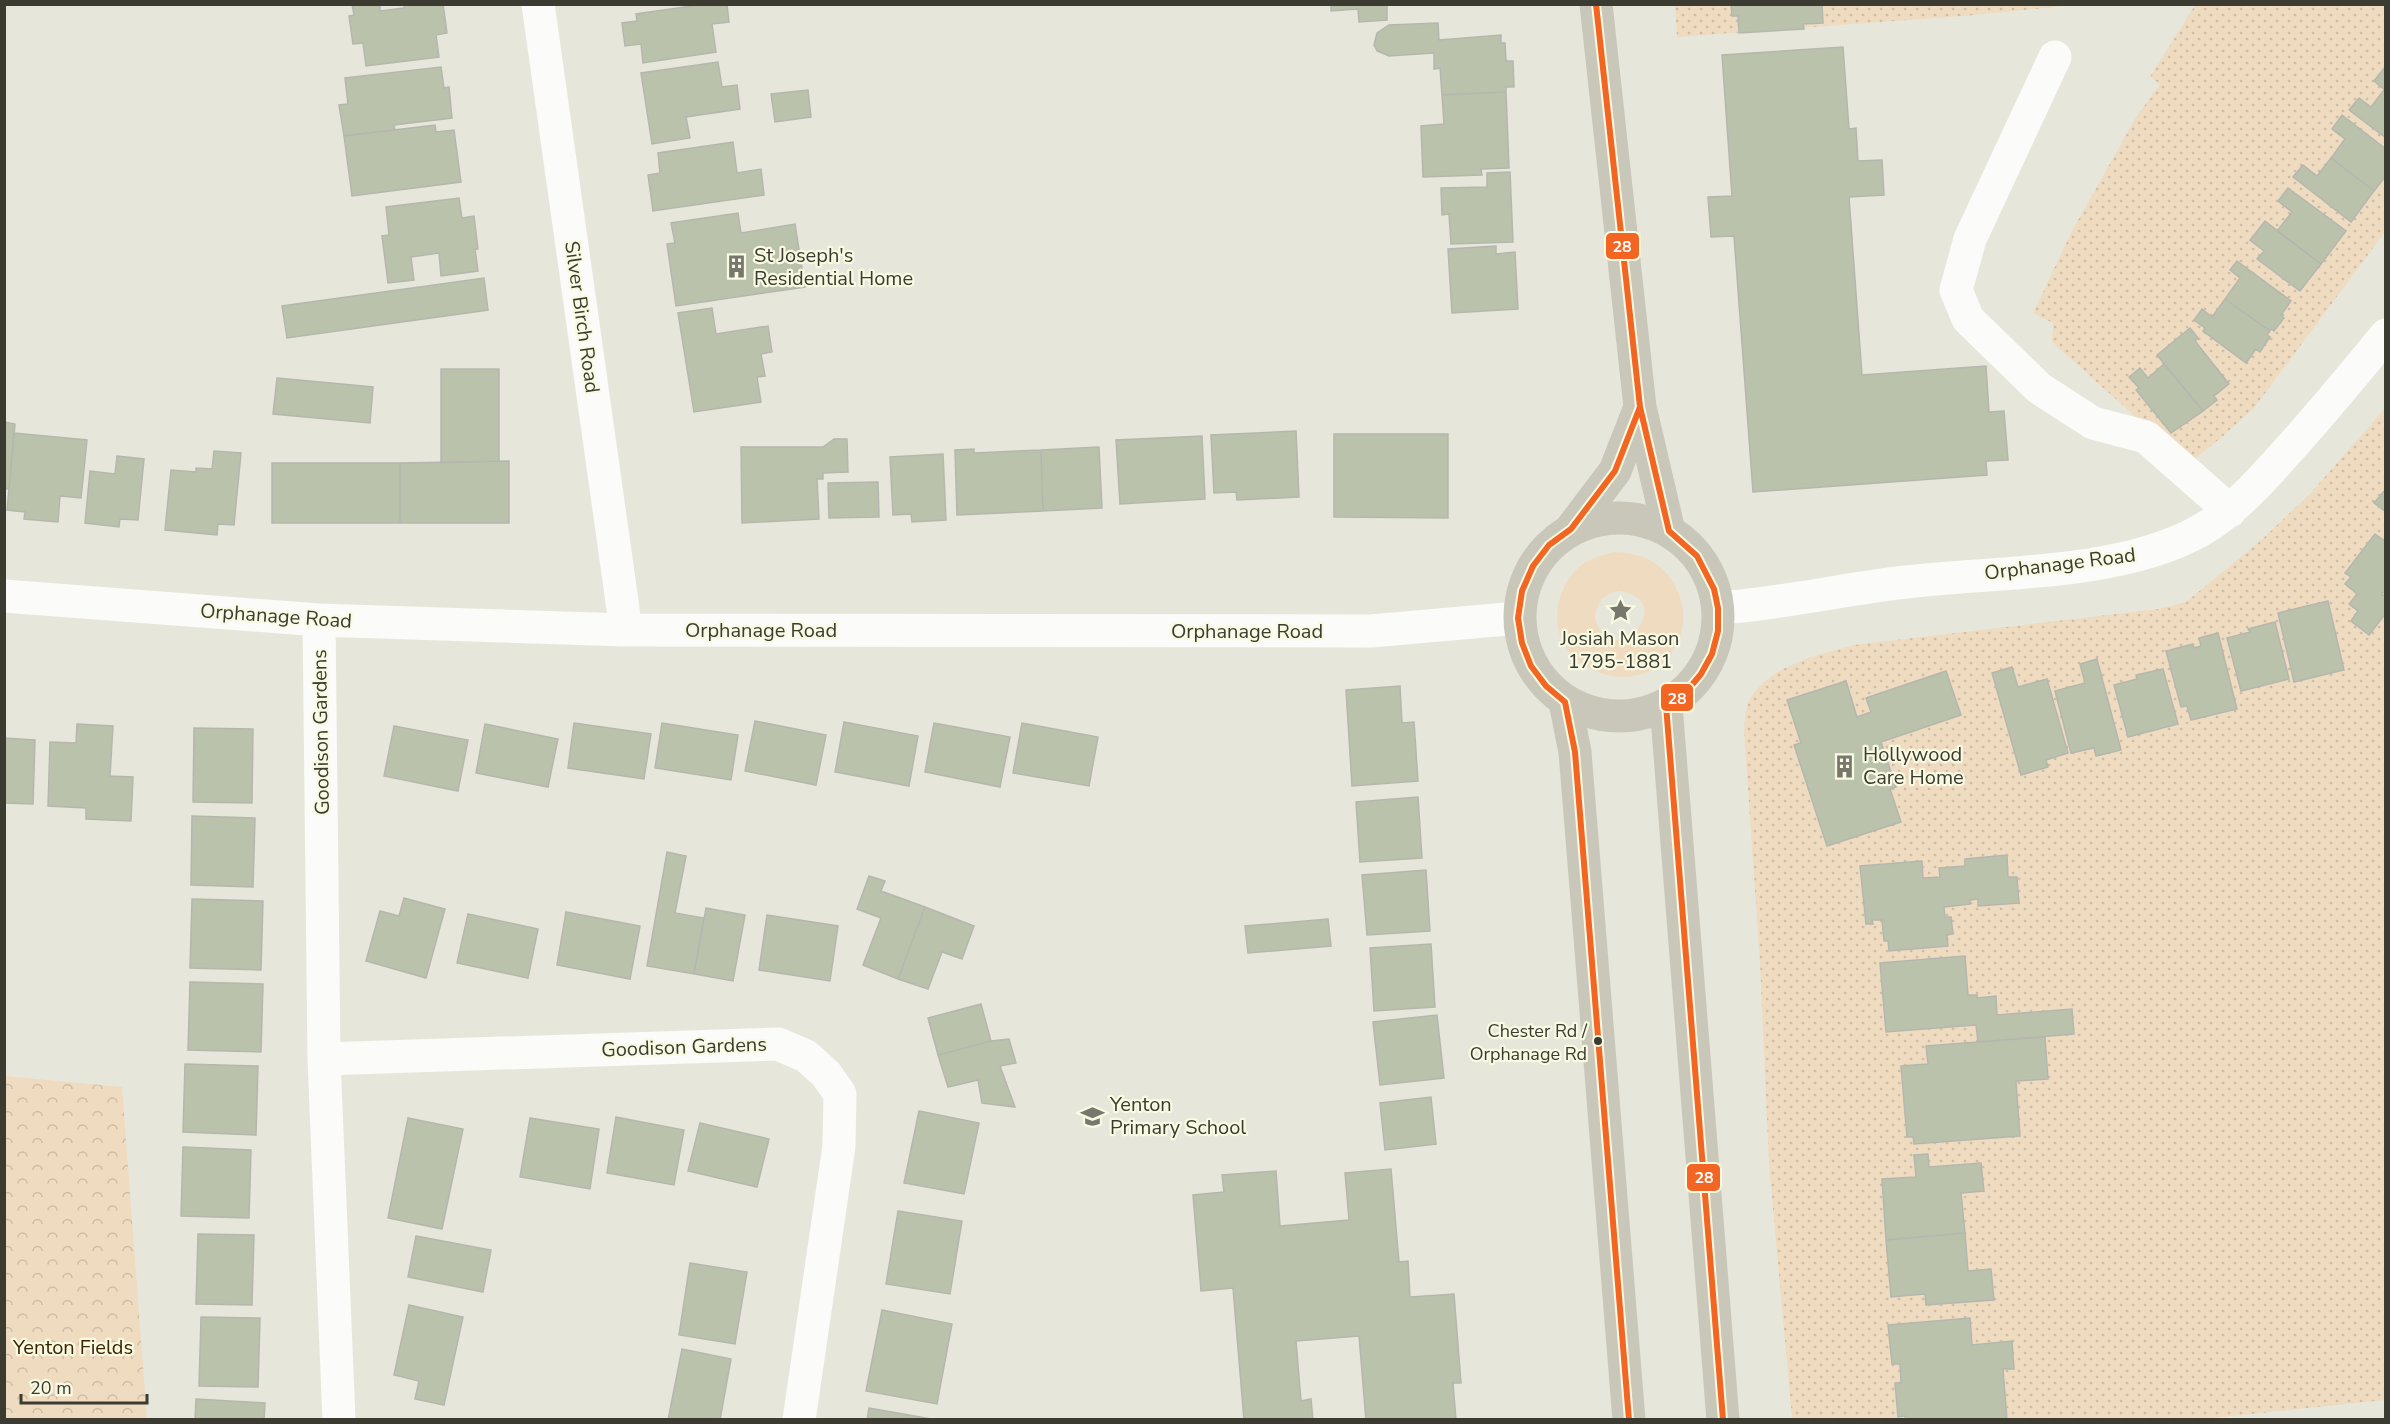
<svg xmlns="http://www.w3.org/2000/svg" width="2390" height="1424" font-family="'Nunito Sans',sans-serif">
<defs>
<pattern id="park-crowns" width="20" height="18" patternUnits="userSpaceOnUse" patternTransform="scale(1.5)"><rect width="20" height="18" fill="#efdbc0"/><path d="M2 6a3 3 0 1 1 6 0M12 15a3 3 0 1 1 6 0" fill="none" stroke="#cebda5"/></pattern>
<pattern id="garden-dots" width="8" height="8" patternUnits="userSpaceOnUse" patternTransform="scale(1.5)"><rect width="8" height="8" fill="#efdbc0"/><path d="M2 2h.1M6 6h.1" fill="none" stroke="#cebda5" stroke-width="1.8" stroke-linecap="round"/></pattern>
</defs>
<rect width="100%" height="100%" fill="#e6e7da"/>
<path fill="#efdbc0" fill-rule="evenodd" d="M 1614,552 C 1627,553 1641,554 1653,562 C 1676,576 1689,608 1681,634 C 1665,683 1607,690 1573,656 C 1549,632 1554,592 1577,569 C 1587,559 1600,556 1614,552 ZM 1620,591 C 1681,601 1611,677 1595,618 C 1597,602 1604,593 1620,591 Z"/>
<path fill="url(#park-crowns)" d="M 5,1076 L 122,1087 L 147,1419 L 5,1419 Z"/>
<path fill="url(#garden-dots)" d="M 1675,5 L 2075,5 L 1964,16 L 1677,37 Z
M 2195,5 L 2385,5 L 2385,232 L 2254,408 L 2222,437 L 2192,461 L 2138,419 L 2052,342 L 2053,323 L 2033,313 L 2072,231 L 2135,119 L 2160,84 L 2150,77 Z
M 2385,408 L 2385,1400 L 2194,1420 L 1792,1419 L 1769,1164 L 1760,963 L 1744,731 C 1745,721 1745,707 1750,699 C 1771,664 1817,656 1853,645 L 2158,609 L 2186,602 L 2259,542 L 2310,494 Z"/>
<path fill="#bac2ac" stroke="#b5b7ae" stroke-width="1.5" d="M 352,4 L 380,4 L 380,11 L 404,8 L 404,4 L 443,4 L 447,33 L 436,35 L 439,57 L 366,66 L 363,43 L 353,44 L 349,16 L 354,15 Z
M 706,4 L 727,4 L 729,22 L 712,24 L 716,52 L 643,63 L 641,44 L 625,46 L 622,23 L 637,21 L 636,14 Z
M 1331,4 L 1387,5 L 1387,20 L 1359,22 L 1358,9 L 1331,11 Z
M 1731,4 L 1822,4 L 1823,23 L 1803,24 L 1804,29 L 1739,33 L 1738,16 L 1732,16 Z
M 1438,23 L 1439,40 L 1501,35 L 1501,43 L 1505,43 L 1506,61 L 1513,61 L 1514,87 L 1506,87 L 1506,92 L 1442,95 L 1440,68 L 1434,69 L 1434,53 L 1389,56 L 1377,51 L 1374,45 L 1377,33 L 1389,25 Z
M 1843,47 L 1849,129 L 1856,128 L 1858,161 L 1882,160 L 1884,195 L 1849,197 L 1862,375 L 1986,366 L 1989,412 L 2004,411 L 2008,460 L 1986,461 L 1987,475 L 1753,492 L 1734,236 L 1711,237 L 1708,197 L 1732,196 L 1722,55 Z
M 718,62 L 722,87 L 737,85 L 740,109 L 686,117 L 690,138 L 652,144 L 641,73 Z
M 2386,66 L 2386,91 L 2374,81 Z
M 441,67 L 444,88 L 449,87 L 452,118 L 394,125 L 395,130 L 344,136 L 339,105 L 348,104 L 345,78 Z
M 808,90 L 811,117 L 775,122 L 771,94 Z
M 2384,90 L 2386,91 L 2386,138 L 2349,110 L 2359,98 L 2371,107 Z
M 1506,92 L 1509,168 L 1481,169 L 1482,175 L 1423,177 L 1421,126 L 1444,124 L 1442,95 Z
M 2342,115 L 2386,149 L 2386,176 L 2374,191 L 2331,158 L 2345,139 L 2332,129 Z
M 435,125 L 436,132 L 454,130 L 461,182 L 352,196 L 344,136 Z
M 733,142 L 737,173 L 761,169 L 764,195 L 653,211 L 648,175 L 660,173 L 658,153 Z
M 2331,158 L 2374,191 L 2351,222 L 2293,177 L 2303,165 L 2317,176 Z
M 1510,172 L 1513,242 L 1451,244 L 1449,214 L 1442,215 L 1441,188 L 1487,187 L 1487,173 Z
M 2288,188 L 2346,231 L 2321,264 L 2277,231 L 2292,212 L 2278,201 Z
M 459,198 L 462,218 L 474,216 L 478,249 L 475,249 L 478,271 L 441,276 L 439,253 L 411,257 L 414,280 L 388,283 L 382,236 L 389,235 L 386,207 Z
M 738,213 L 741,233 L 795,224 L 805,287 L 676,306 L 667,244 L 675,243 L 671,223 Z
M 2265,221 L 2321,264 L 2300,291 L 2257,259 L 2264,251 L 2250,240 Z
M 1496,246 L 1496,254 L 1515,252 L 1518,309 L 1452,313 L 1448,249 Z
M 2237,261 L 2291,301 L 2281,315 L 2284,318 L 2274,331 L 2271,329 L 2270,331 L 2225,299 L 2240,278 L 2230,270 Z
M 484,278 L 488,310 L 287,338 L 282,306 Z
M 2225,299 L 2270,331 L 2267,335 L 2270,337 L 2260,352 L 2256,349 L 2246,363 L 2203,331 L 2205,328 L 2194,320 L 2202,309 L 2212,317 Z
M 712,308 L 716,334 L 768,326 L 772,352 L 761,354 L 765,376 L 757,377 L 761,402 L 694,412 L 678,313 Z
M 2190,328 L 2198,338 L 2195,341 L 2229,384 L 2214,396 L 2217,400 L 2203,411 L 2157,355 Z
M 2164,364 L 2203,411 L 2171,433 L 2136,390 L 2139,388 L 2129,377 L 2140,368 L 2148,378 Z
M 441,369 L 499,369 L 499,461 L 441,463 Z
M 277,378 L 373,387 L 370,423 L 273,414 Z
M 4,422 L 15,424 L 9,489 L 4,489 Z
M 1296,431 L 1299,497 L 1237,500 L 1236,492 L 1214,493 L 1211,435 Z
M 14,433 L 87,440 L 81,498 L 60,496 L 58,522 L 24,519 L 25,512 L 7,510 Z
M 1334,434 L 1448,434 L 1448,518 L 1334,517 Z
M 1202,436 L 1205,499 L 1120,504 L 1116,440 Z
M 834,439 L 847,439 L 848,472 L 823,473 L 823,479 L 817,479 L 819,519 L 742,523 L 741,447 L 823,447 Z
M 1099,447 L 1102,508 L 1043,511 L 1041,450 Z
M 974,449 L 974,453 L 1041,450 L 1043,511 L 957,515 L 955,450 Z
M 214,451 L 241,453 L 234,525 L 218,524 L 217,535 L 165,530 L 171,470 L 196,472 L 196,468 L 212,469 Z
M 943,454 L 946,520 L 912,522 L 911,514 L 893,515 L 890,457 Z
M 117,456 L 144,459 L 138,520 L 120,519 L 119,527 L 85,523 L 90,471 L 115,474 Z
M 509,461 L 509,523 L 400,523 L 400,463 Z
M 272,463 L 400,463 L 400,523 L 272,523 Z
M 878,482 L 879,517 L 829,518 L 828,483 Z
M 2386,489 L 2386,512 L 2374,503 Z
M 2375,534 L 2386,542 L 2386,589 L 2382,594 L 2386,597 L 2386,613 L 2369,635 L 2351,621 L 2358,611 L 2349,604 L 2357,594 L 2345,584 L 2351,577 L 2345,573 Z
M 2328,601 L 2344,670 L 2294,682 L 2278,613 Z
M 2275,622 L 2289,679 L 2241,691 L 2227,638 L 2250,632 L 2248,629 Z
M 2218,633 L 2237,709 L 2191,720 L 2187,706 L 2181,707 L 2166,651 L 2193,644 L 2194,648 L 2201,646 L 2199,638 Z
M 2097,659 L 2121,750 L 2096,756 L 2094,748 L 2071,753 L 2055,691 L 2085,683 L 2080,664 Z
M 2012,667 L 2018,687 L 2047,679 L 2068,753 L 2046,760 L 2048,767 L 2021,775 L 1992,673 Z
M 2163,669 L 2178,724 L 2128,737 L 2114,685 L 2137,679 L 2136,675 Z
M 1946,671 L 1961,715 L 1881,742 L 1896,787 L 1890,789 L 1901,822 L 1827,846 L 1794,745 L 1801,743 L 1787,700 L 1846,681 L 1857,717 L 1871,712 L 1866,698 Z
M 1400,686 L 1402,723 L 1414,722 L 1418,781 L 1352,786 L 1346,690 Z
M 755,721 L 826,735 L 816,785 L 745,771 Z
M 844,722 L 918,736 L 909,786 L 835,772 Z
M 574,723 L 651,734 L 644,779 L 568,768 Z
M 662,723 L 738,735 L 731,780 L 655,768 Z
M 934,723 L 1010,737 L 1000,787 L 925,772 Z
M 1022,723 L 1098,737 L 1089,786 L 1013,773 Z
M 77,724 L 113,726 L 110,776 L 133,777 L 131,821 L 86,819 L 86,808 L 48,806 L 50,742 L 76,743 Z
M 485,724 L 558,739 L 548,787 L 476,773 Z
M 394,726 L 468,740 L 458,791 L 384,776 Z
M 194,728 L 253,729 L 252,803 L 193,802 Z
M 4,738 L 35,740 L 33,804 L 4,803 Z
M 1418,797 L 1422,858 L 1360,862 L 1356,802 Z
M 192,816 L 255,818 L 253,887 L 191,885 Z
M 667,852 L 686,856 L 675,913 L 704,918 L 694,974 L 647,966 Z
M 2007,855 L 2008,877 L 2017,877 L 2019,903 L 1978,906 L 1978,899 L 1970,900 L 1970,904 L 1944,907 L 1945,917 L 1951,917 L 1953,934 L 1947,935 L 1948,946 L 1889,951 L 1888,941 L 1884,941 L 1882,920 L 1872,920 L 1873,924 L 1866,924 L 1860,866 L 1922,861 L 1923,878 L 1940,877 L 1939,868 L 1965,866 L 1965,859 Z
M 1426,870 L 1430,931 L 1367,935 L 1362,875 Z
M 869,876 L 885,881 L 881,891 L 925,907 L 898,979 L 863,965 L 881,918 L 857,909 Z
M 404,898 L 445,909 L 426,978 L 366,961 L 380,911 L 399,916 Z
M 192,899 L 263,901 L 261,970 L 190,968 Z
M 925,907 L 974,926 L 962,959 L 942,952 L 928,989 L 898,979 Z
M 706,908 L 745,915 L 733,981 L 694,974 Z
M 566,912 L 640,926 L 630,979 L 557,965 Z
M 468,914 L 538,929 L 528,978 L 457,963 Z
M 767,915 L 838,926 L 830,981 L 759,970 Z
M 1328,919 L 1331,946 L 1248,953 L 1245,926 Z
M 1431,944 L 1435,1007 L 1374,1011 L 1370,948 Z
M 1965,956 L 1968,995 L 1977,995 L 1977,998 L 1996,996 L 1997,1015 L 2072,1009 L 2074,1034 L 1978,1042 L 1976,1025 L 1886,1032 L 1880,963 Z
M 190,982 L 263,984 L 261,1052 L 188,1050 Z
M 981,1004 L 991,1041 L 938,1055 L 928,1018 Z
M 1437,1015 L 1444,1078 L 1380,1085 L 1373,1022 Z
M 2045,1037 L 2048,1079 L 2016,1081 L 2020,1136 L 1914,1144 L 1913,1137 L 1907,1137 L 1901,1066 L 1928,1064 L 1926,1046 Z
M 1009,1039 L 1016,1063 L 1000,1066 L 1015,1107 L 982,1103 L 978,1080 L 948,1087 L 938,1055 L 991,1041 Z
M 185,1064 L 258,1066 L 256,1135 L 183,1132 Z
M 1431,1097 L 1436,1144 L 1385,1150 L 1380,1103 Z
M 919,1111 L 979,1123 L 964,1194 L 904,1183 Z
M 616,1117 L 684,1130 L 674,1185 L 607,1173 Z
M 408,1118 L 463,1129 L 442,1229 L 388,1218 Z
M 530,1118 L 599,1129 L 590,1189 L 520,1177 Z
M 700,1123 L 769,1139 L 757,1187 L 688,1171 Z
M 183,1147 L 251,1150 L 249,1218 L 181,1216 Z
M 1928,1154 L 1929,1167 L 1981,1163 L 1984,1191 L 1961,1193 L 1965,1233 L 1886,1240 L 1882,1179 L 1916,1177 L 1914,1155 Z
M 1391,1169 L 1399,1262 L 1408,1261 L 1410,1297 L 1454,1294 L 1461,1383 L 1453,1383 L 1456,1420 L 1366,1420 L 1359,1336 L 1296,1341 L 1301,1401 L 1311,1399 L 1313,1420 L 1244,1420 L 1233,1288 L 1201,1291 L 1193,1195 L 1224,1192 L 1222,1175 L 1276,1171 L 1280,1226 L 1349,1220 L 1345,1173 Z
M 898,1211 L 962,1221 L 950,1294 L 886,1284 Z
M 1965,1233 L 1968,1271 L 1991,1269 L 1994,1300 L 1926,1305 L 1925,1294 L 1891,1297 L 1886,1240 Z
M 198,1234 L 254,1235 L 252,1305 L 196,1304 Z
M 416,1236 L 491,1250 L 483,1292 L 408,1277 Z
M 690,1263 L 747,1272 L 735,1344 L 679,1335 Z
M 409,1305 L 463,1317 L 444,1405 L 415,1399 L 419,1381 L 394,1375 Z
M 882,1310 L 952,1324 L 937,1404 L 866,1391 Z
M 201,1317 L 260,1318 L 258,1387 L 199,1386 Z
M 1970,1318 L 1972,1345 L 2012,1341 L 2014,1369 L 2003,1369 L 2007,1420 L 1906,1420 L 1905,1416 L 1898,1417 L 1895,1383 L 1901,1383 L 1900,1364 L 1892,1364 L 1888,1325 Z
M 682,1349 L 731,1359 L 720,1420 L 668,1420 Z
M 196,1399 L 265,1403 L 264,1420 L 195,1420 Z
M 869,1408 L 937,1420 L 867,1420 Z"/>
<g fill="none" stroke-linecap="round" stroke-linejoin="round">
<path stroke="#fbfbf9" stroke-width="33" d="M 538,4 L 626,630
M 2055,57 L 1970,239 L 1956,290 L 1968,319 L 2039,388 L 2093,423 L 2146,437 L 2230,511
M 4,596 L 319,620 L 626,630 L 1371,631 L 1518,618
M 1718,608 C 1781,604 1843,589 1906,582 C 1998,571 2133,576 2211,524 C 2242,503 2267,474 2292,446 C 2324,410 2355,373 2386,335
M 319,620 L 324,1059 L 339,1420
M 324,1059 L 778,1044 L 806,1056 L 826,1074 L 840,1094 L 839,1146 L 799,1420"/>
<path stroke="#c9c7ba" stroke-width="33" d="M 1596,4 L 1640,407 L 1669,531
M1520 617a99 99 0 1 1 198 0a99 99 0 1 1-198 0Z
M 1571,529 L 1615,471 L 1640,407
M 1565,702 L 1575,752 L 1629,1420
M 1666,705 L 1723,1420"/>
<defs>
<path id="bus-1" d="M 1596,4 L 1640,407 L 1669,531 L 1697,556 L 1714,589 L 1718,608 L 1718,631 L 1712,654 L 1701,674 L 1686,692 L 1666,705 L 1723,1420
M 1629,1420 L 1575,752 L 1565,702 L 1546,686 L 1531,666 L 1522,643 L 1518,618 L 1522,591 L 1533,566 L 1549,545 L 1571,529 L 1615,471 L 1640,407"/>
</defs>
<use href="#bus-1" stroke="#f9fae2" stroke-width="10"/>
<use href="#bus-1" stroke="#f26522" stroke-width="6"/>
</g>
<defs>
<symbol id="building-bare" viewBox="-9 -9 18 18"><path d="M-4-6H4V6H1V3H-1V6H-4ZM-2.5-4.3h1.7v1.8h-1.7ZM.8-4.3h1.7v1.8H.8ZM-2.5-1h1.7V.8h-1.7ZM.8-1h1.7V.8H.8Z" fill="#77776d" stroke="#f9fae2" stroke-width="2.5" paint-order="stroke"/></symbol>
<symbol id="sight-bare" viewBox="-9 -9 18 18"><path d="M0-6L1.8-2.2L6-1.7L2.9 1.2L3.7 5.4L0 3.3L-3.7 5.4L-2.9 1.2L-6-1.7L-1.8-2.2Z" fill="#77776d" stroke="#f9fae2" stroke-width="2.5" paint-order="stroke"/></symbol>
<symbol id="school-bare" viewBox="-9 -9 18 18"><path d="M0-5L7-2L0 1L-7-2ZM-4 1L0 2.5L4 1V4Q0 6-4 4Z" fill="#77776d" stroke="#f9fae2" stroke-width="2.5" paint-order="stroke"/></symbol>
</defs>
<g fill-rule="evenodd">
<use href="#building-bare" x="720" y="250" width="33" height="33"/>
<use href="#sight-bare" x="1604" y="594" width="33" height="33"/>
<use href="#building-bare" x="1828" y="750" width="33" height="33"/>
<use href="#school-bare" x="1076" y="1100" width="33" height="33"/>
</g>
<circle fill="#3b3b32" stroke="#f9fae2" stroke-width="2" cx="1598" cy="1041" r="5"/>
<g text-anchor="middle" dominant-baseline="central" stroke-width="4.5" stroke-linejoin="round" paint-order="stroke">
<g font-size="18" fill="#3b3b32" stroke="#f9fae2" text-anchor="end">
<text x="1587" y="1031">Chester Rd /<tspan x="1587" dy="23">Orphanage Rd</tspan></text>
</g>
<g font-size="20" fill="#3b3b32" stroke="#f9fae2" text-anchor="start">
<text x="754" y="255">St Joseph's<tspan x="754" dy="23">Residential Home</tspan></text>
<text x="1620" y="638" text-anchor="middle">Josiah Mason<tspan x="1620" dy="23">1795-1881</tspan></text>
<text x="1863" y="754">Hollywood<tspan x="1863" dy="23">Care Home</tspan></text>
<text x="1110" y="1104">Yenton<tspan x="1110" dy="23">Primary School</tspan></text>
</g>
<g font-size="20" fill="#3b3b32" stroke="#f9fae2">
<text transform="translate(582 317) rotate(82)">Silver Birch Road</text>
<text transform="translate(2060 564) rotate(-7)">Orphanage Road</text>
<text transform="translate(276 616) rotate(4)">Orphanage Road</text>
<text x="761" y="630">Orphanage Road</text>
<text x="1247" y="631">Orphanage Road</text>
<text transform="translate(321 732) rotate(-91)">Goodison Gardens</text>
<text transform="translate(684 1047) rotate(-2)">Goodison Gardens</text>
</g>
<g font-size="20" fill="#3c2302" stroke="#f9fae2">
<text x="73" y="1347">Yenton Fields</text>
</g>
</g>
<g stroke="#f9fae2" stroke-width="2">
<rect x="1605" y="232" width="35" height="28" rx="6" fill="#f26522"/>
<rect x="1660" y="683" width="34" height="29" rx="6" fill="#f26522"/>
<rect x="1686" y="1163" width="35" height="29" rx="6" fill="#f26522"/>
</g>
<g font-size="16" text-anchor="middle" font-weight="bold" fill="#fff">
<text x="1622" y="252">28</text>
<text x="1677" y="704">28</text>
<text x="1704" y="1183">28</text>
</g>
<rect width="2390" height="1424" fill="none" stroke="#3b3b32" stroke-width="12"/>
<path d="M21 1394v9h126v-9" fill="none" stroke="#3b3b32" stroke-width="3"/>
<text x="30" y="1394" font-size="18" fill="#3b3b32" stroke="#f9fae2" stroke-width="4.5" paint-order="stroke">20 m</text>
</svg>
